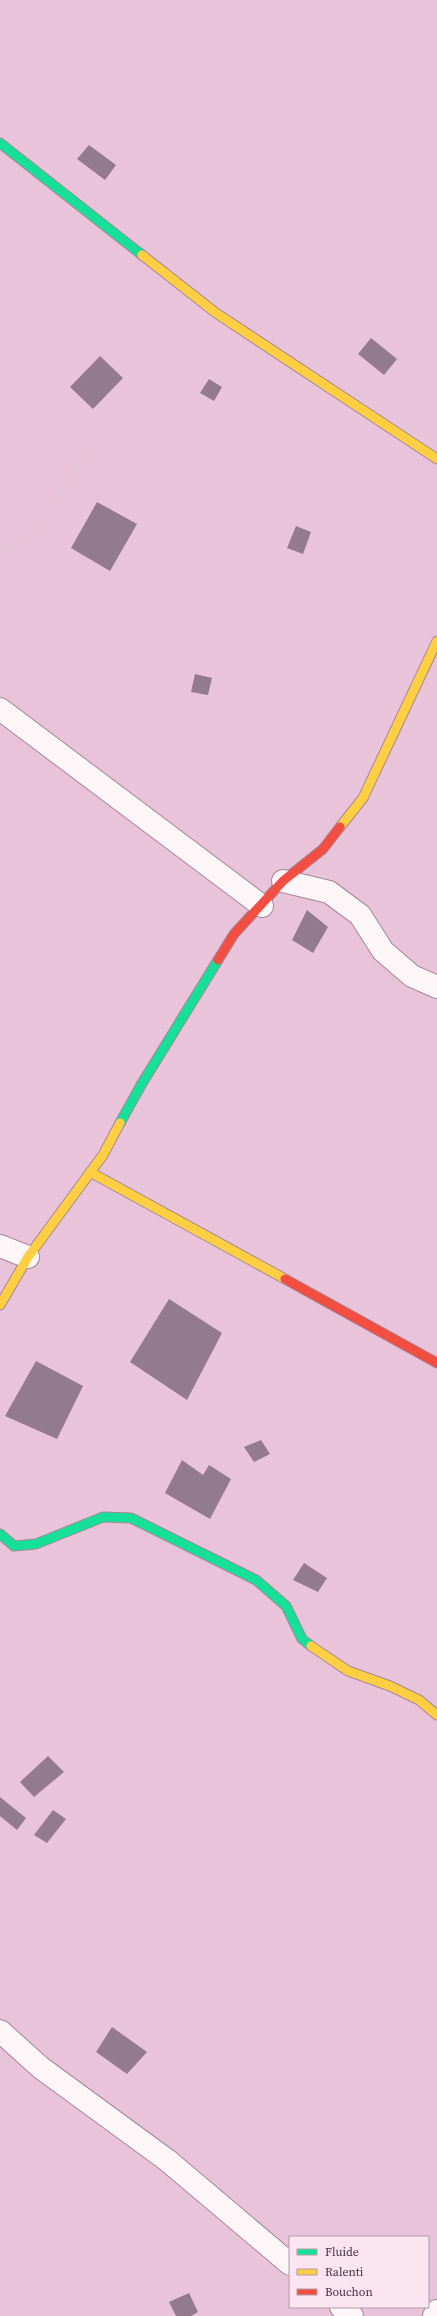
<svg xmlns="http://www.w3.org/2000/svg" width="437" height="2316" font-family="'Source Serif 4',serif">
<rect width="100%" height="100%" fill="#e9c3d9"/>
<path fill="#947a8d" d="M 89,145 L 116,165 L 105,180 L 77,159 Z
M 371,338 L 397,359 L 384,375 L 358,354 Z
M 100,356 L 123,378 L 93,409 L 70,387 Z
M 209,379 L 222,387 L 214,401 L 200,393 Z
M 97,502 L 137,524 L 110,571 L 71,548 Z
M 296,526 L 311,532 L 303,554 L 287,548 Z
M 195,674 L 212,678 L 208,695 L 191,692 Z
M 307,910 L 328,927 L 313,953 L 292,940 Z
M 169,1299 L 222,1333 L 187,1400 L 130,1362 Z
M 36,1361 L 83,1386 L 57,1439 L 5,1416 Z
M 261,1440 L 270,1454 L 254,1462 L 244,1447 Z
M 182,1460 L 203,1475 L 209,1465 L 231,1479 L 210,1519 L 165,1493 Z
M 304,1563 L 327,1578 L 318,1592 L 293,1580 Z
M 48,1756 L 64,1772 L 34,1797 L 20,1782 Z
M 0,1797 L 26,1818 L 17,1830 L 0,1816 Z
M 53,1810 L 66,1819 L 47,1843 L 34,1835 Z
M 112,2027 L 147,2052 L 127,2074 L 96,2052 Z
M 189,2293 L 198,2312 L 191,2316 L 176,2316 L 169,2302 Z"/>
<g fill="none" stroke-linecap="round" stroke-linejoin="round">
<defs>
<path id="street" d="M 0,709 L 262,906
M 283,881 L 329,892 L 360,915 L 383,951 L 412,976 L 437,987
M 0,1246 L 28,1257
M 0,2031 L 40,2067 L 167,2160 L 290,2264
M 341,2307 L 352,2316
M 434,2316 L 437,2311"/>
<path id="fast" d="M 0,143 L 142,255
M 120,1123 L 141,1085 L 218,960
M 0,1534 L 14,1546 L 36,1544 L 103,1517 L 131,1518 L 256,1580 L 286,1606 L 302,1639 L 311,1646"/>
<path id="slow" d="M 142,255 L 216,313 L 437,459
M 340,827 L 363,798 L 437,641
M 90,1172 L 285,1279
M 0,1305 L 28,1257 L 103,1155 L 120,1123
M 311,1646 L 348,1671 L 390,1686 L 419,1700 L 437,1715"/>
<path id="jam" d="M 218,960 L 234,934 L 283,881 L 323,849 L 340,827
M 285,1279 L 437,1363"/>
</defs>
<use href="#street" stroke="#a48899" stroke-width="24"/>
<use href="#fast" stroke="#a48899" stroke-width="11"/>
<use href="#slow" stroke="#a48899" stroke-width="11"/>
<use href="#jam" stroke="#a48899" stroke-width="11"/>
<path stroke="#d5cbd0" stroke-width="2.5" stroke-dasharray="1 3" stroke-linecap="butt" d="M 0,549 L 22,543 L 46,520 L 89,450"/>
<use href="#street" stroke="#fcf6f9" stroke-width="22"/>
<use href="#fast" stroke="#16e098" stroke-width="9"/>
<use href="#slow" stroke="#ffcf43" stroke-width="9"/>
<use href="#jam" stroke="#f24e42" stroke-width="9"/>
</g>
<rect x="289" y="2236" width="140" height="72" fill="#fbe5f1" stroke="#b49ca9"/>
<rect x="297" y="2249" width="20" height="6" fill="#16e098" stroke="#b49ca9"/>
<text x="325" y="2256" font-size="12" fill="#4a2e3e">Fluide</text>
<rect x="297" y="2269" width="20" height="6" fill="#ffcf43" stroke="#b49ca9"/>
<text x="325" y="2276" font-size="12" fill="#4a2e3e">Ralenti</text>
<rect x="297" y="2289" width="20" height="6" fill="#f24e42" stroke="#b49ca9"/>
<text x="325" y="2296" font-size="12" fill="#4a2e3e">Bouchon</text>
</svg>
